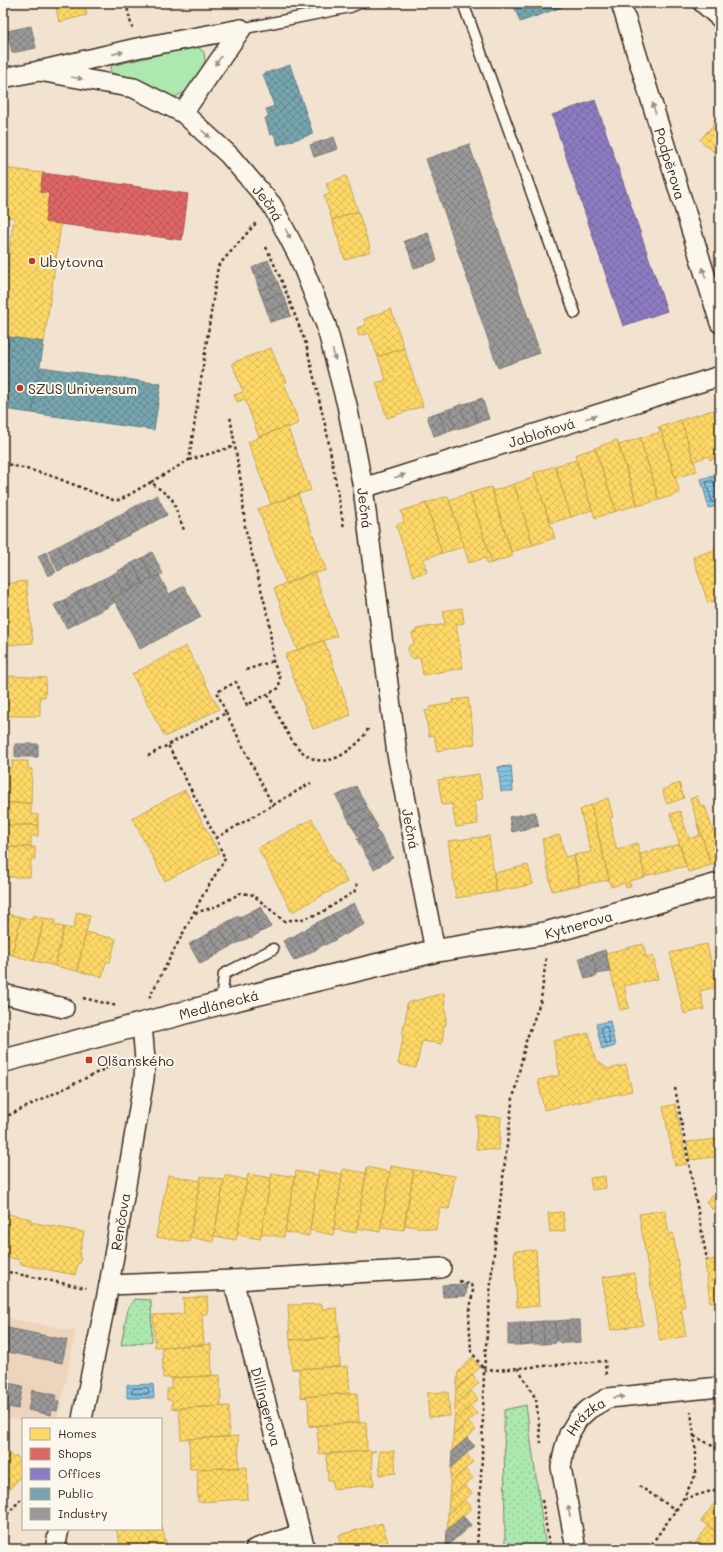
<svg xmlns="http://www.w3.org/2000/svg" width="723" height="1552" font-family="Mali,sans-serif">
<defs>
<pattern id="park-dots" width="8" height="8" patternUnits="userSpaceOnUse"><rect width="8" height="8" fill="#ace8af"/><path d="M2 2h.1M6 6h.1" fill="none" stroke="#95c796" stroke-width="1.8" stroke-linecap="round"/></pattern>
<pattern id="water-rules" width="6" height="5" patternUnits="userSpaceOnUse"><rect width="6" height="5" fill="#81c3e2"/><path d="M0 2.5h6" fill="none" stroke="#6b9fb7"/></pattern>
<pattern id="homes-cross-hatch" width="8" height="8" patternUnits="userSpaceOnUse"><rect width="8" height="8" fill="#ffd966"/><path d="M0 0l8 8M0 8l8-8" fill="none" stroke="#dbba58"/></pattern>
<pattern id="shops-cross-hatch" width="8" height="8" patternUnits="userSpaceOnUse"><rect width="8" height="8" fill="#e06666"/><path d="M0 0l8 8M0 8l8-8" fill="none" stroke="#b75453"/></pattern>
<pattern id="offices-cross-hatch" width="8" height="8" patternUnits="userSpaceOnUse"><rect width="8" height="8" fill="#8e7cc3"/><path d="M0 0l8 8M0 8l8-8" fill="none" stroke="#75669e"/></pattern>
<pattern id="public-cross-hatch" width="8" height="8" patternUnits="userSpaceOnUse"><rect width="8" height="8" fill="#76a5af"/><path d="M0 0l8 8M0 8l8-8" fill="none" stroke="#62878e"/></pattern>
<pattern id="industry-cross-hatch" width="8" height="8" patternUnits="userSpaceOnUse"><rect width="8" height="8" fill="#999"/><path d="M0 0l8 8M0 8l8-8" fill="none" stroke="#7e7d7c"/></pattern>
</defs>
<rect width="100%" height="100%" fill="#f2e3d0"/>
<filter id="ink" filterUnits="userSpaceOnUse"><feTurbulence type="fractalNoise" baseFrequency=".025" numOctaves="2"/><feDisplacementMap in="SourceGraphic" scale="8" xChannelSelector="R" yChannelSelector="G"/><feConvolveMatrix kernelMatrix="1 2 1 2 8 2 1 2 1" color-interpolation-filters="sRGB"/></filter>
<g filter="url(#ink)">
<path fill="#ecd5bc" d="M 3,1317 L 76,1331 L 58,1419 L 23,1419 L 23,1421 L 3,1417 Z"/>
<path fill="#ace8af" stroke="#748966" d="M 196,46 L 204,52 L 205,62 L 198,77 L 187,91 L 173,98 L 130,79 L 115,75 L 110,71 L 111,66 Z"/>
<path fill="url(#park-dots)" stroke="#748966" d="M 134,1299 L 151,1300 L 152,1341 L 121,1345 L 128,1309 Z
M 526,1405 L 546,1549 L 505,1549 L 504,1410 Z"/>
<path fill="url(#water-rules)" stroke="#658694" d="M 715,475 L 720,490 L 720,505 L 709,508 L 701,479 Z
M 511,766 L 513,791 L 501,791 L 498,767 Z
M 610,1021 L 615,1046 L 602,1050 L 596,1024 Z
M 153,1384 L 154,1398 L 127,1398 L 127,1385 Z"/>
<path fill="url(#homes-cross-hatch)" stroke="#c4a450" d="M 55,3 L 84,3 L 87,15 L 59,22 Z
M 720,117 L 720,157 L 700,140 Z
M 3,168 L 43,173 L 40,192 L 49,193 L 45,222 L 61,224 L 44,342 L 3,336 L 3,297 L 14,218 L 3,216 Z
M 346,176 L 358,211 L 332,220 L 324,196 L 330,194 L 326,183 Z
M 358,211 L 371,251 L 345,260 L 332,220 Z
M 391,309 L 404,348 L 378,357 L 369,333 L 359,336 L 357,328 L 366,325 L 364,319 Z
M 271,348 L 282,376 L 284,375 L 287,382 L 284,383 L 299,423 L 288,428 L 287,426 L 259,437 L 245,399 L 237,402 L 234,395 L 243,392 L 232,363 Z
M 404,348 L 423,406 L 387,418 L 376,383 L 386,380 L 378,357 Z
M 713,410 L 720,432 L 716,433 L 720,446 L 720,456 L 710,460 L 709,456 L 694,461 L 681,420 Z
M 681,420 L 697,471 L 675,478 L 660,427 Z
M 287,426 L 311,490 L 271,504 L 248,442 Z
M 658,427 L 660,427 L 680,493 L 659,500 L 640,438 L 660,432 Z
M 640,438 L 659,500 L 638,506 L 619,445 Z
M 617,440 L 637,505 L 616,511 L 595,448 Z
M 595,448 L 616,511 L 595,518 L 575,455 Z
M 576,460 L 592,510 L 571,517 L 555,466 Z
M 555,466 L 571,517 L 550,523 L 534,473 Z
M 534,473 L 555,538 L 533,545 L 514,484 L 535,477 Z
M 514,484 L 533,545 L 511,552 L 491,487 L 493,491 Z
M 491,487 L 513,556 L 492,563 L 470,493 Z
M 470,493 L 492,563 L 487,564 L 485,558 L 469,563 L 449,500 Z
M 298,494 L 326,570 L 314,574 L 314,572 L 286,584 L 258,509 Z
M 448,496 L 464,547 L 442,553 L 426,503 Z
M 426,503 L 442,553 L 423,559 L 427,572 L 413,576 L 396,525 L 404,522 L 401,511 Z
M 720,548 L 720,599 L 708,603 L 693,557 Z
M 314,572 L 337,636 L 297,650 L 274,588 Z
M 26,581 L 33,643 L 6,645 L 5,630 L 3,630 L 3,584 Z
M 462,608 L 464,623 L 456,624 L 463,668 L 423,675 L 420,657 L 412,659 L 409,656 L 408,648 L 410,645 L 414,644 L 412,633 L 416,632 L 416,629 L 445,624 L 443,611 Z
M 324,640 L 351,715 L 313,729 L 285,655 Z
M 186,646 L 219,709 L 165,737 L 132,674 Z
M 13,676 L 46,678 L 45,697 L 40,697 L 40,716 L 3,716 L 3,677 Z
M 468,698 L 475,744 L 437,751 L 434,735 L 429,736 L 425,711 L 430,710 L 430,707 L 453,703 L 453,700 Z
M 12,761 L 28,761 L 28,769 L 32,769 L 31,803 L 3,803 L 3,768 L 12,768 Z
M 479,774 L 483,799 L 474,801 L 478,824 L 456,827 L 452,804 L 442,805 L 438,780 Z
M 679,783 L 684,798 L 667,804 L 662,790 Z
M 185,790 L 219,853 L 165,881 L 132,818 Z
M 697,796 L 701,807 L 705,806 L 713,831 L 720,829 L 720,863 L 711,865 L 690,799 Z
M 608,798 L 613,817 L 610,818 L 613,831 L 612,831 L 617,850 L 637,843 L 645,877 L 629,881 L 631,886 L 626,888 L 625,883 L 611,887 L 591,805 Z
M 3,803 L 31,803 L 31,814 L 38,815 L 38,825 L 3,825 Z
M 591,805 L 609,880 L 580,885 L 574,855 L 591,852 L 580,810 Z
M 680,811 L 689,839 L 700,835 L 697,824 L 698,824 L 711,865 L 688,872 L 670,814 Z
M 312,819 L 336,865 L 338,864 L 347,882 L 292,912 L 258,848 Z
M 3,825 L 38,825 L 38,836 L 31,836 L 31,847 L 3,847 Z
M 560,835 L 565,857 L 574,855 L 580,885 L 552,891 L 542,839 Z
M 489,836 L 496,892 L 456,898 L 448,841 Z
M 680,844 L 686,866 L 645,876 L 640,854 Z
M 3,847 L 35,847 L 35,859 L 31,859 L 30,877 L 3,877 Z
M 528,865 L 533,884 L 496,892 L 494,873 Z
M 77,912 L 90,915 L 77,971 L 55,966 L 64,927 L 73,929 Z
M 3,913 L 21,917 L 12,955 L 3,953 Z
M 33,915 L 44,918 L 34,961 L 12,955 L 21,917 L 32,920 Z
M 44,918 L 55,920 L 54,925 L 64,927 L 55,966 L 34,961 Z
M 86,932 L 116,939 L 110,962 L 106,962 L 102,977 L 77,971 Z
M 643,944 L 646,957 L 653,956 L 658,979 L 624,986 L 629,1008 L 620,1010 L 606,953 Z
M 707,944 L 717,987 L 700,991 L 704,1009 L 684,1014 L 670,953 L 682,950 L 682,949 Z
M 444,993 L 445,1008 L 446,1009 L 446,1025 L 444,1025 L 442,1044 L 422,1041 L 416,1068 L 398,1064 L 403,1038 L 402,1038 L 404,1023 L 405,1023 L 407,1003 Z
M 589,1033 L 595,1059 L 608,1069 L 626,1065 L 632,1091 L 544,1110 L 538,1080 L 560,1075 L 553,1041 Z
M 675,1104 L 687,1164 L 675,1166 L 663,1107 Z
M 477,1116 L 501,1117 L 499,1150 L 476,1149 Z
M 720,1139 L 720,1156 L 690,1160 L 686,1142 Z
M 391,1166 L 414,1170 L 404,1230 L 381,1227 Z
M 367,1167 L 390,1172 L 380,1232 L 357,1228 Z
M 343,1169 L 366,1173 L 356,1233 L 334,1229 Z
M 319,1170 L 342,1174 L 333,1235 L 310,1230 Z
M 414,1170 L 455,1176 L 449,1209 L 440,1208 L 436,1230 L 404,1225 Z
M 296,1171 L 318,1175 L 309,1236 L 285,1232 Z
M 272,1173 L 295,1177 L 284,1237 L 261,1234 Z
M 248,1174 L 271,1178 L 260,1239 L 237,1235 Z
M 168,1175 L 200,1181 L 189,1242 L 156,1237 Z
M 225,1175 L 247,1180 L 236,1240 L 214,1236 Z
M 201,1176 L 224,1180 L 213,1242 L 190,1237 Z
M 605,1176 L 606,1188 L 592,1190 L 590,1178 Z
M 711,1195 L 719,1197 L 720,1207 L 718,1211 L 712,1209 L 706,1203 Z
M 665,1210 L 669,1234 L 673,1233 L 685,1306 L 681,1307 L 686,1336 L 660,1341 L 639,1214 Z
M 563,1212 L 565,1231 L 550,1232 L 548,1213 Z
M 3,1213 L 31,1219 L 30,1222 L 84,1232 L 79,1257 L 81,1258 L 80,1263 L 78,1263 L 75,1275 L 20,1264 L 21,1260 L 3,1257 Z
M 536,1250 L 539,1306 L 517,1307 L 514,1251 Z
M 716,1251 L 720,1251 L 720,1301 L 710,1302 L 705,1261 L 717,1259 Z
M 635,1273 L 643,1325 L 611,1330 L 602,1277 Z
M 207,1297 L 208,1314 L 202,1314 L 204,1345 L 155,1347 L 153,1315 L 184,1314 L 183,1298 Z
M 322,1304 L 322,1309 L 337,1308 L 339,1337 L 290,1340 L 288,1305 Z
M 339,1337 L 340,1366 L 292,1369 L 290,1340 Z
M 211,1344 L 212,1376 L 163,1378 L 162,1347 Z
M 472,1357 L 480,1367 L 456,1390 L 458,1372 Z
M 348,1366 L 350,1393 L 301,1397 L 299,1369 L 292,1369 Z
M 220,1375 L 221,1406 L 172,1409 L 172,1400 L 167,1400 L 167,1389 L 171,1389 L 171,1378 Z
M 472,1375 L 479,1383 L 455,1405 L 456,1390 Z
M 471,1391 L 478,1399 L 454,1422 L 455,1405 Z
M 448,1392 L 450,1416 L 429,1417 L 427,1393 Z
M 357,1393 L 359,1422 L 309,1426 L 308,1398 L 301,1397 Z
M 229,1406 L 229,1437 L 181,1439 L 179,1408 Z
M 470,1406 L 477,1414 L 453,1436 L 454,1422 Z
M 366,1422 L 367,1451 L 319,1454 L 317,1426 L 309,1426 Z
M 468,1422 L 476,1430 L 452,1451 L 453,1436 Z
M 238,1436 L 239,1468 L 190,1469 L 189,1439 Z
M 3,1449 L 14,1458 L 16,1456 L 21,1460 L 19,1462 L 23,1466 L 23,1474 L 3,1497 Z
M 376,1451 L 371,1452 L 374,1485 L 333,1489 L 332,1480 L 328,1480 L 326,1454 L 367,1451 Z
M 379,1451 L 394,1451 L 396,1473 L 380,1475 Z
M 466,1453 L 473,1462 L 450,1483 L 451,1467 Z
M 247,1467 L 248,1499 L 198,1502 L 197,1469 Z
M 465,1469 L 473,1478 L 449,1498 L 450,1483 Z
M 464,1485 L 472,1493 L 448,1514 L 449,1498 Z
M 720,1496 L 720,1535 L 701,1521 Z
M 464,1500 L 472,1508 L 447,1530 L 448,1514 Z
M 382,1523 L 390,1549 L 343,1549 L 339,1535 Z
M 161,1524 L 168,1549 L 122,1549 L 116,1529 L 161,1529 Z
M 708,1526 L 720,1535 L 720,1549 L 691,1549 Z"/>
<path fill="url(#shops-cross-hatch)" stroke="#ae5450" d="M 43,173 L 188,194 L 182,240 L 45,222 L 49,193 L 40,192 Z"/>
<path fill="url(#offices-cross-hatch)" stroke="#756392" d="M 595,100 L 667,311 L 623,326 L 552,115 Z"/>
<path fill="url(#public-cross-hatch)" stroke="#648084" d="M 513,3 L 561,3 L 562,7 L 520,22 Z
M 290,65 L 313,134 L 278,145 L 274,134 L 270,135 L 265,118 L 269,117 L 266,109 L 274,106 L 263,74 Z
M 3,336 L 44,342 L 32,413 L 3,409 Z
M 41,367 L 161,384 L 154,430 L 32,413 Z"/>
<path fill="url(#industry-cross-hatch)" stroke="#7d7874" d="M 31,26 L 36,48 L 12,53 L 7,31 Z
M 334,137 L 338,149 L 314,157 L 310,145 Z
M 469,144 L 540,353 L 498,368 L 426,159 Z
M 428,233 L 432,244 L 409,252 L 404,241 Z
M 432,244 L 437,261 L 414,268 L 409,252 Z
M 268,260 L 273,272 L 256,279 L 252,268 Z
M 273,272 L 278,283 L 259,290 L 256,279 Z
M 278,283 L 282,293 L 263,300 L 259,290 Z
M 282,293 L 287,304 L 267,311 L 263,300 Z
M 287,304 L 291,316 L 270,322 L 267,311 Z
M 482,398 L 489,419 L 478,422 L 471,402 Z
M 471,402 L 478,422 L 468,426 L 460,405 Z
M 460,405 L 468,426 L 456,429 L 449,409 Z
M 449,409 L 456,429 L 446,432 L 439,412 Z
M 439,412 L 446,432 L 434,436 L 427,416 Z
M 157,495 L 167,515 L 157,520 L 146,501 Z
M 146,501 L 157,520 L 147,526 L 136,506 Z
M 136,506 L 147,526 L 137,531 L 127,511 Z
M 127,511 L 137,531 L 127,536 L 117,516 Z
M 117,516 L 127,536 L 117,541 L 107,521 Z
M 107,521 L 117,541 L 107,546 L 97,526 Z
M 97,526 L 107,546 L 97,551 L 87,531 Z
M 87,531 L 97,551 L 87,556 L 77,536 Z
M 77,536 L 87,556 L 78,561 L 68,541 Z
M 68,541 L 78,561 L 68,566 L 58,546 Z
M 58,546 L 68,566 L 58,571 L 48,551 Z
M 46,552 L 56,572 L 48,576 L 38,556 Z
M 152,552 L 163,574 L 153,578 L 142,558 Z
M 142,558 L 153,578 L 143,583 L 132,563 Z
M 132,563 L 143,583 L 133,588 L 123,568 Z
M 123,568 L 133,588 L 123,593 L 113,574 Z
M 113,574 L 123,593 L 113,598 L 103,579 Z
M 159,575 L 169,594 L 184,586 L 201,617 L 140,649 L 113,598 Z
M 103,579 L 115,602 L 106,608 L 93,584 Z
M 93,584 L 106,608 L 96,613 L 83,589 Z
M 83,589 L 96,613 L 86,618 L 74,594 Z
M 74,594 L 86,618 L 76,623 L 64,600 Z
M 64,600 L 76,623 L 67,628 L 54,605 Z
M 15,744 L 38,744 L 38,757 L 15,757 Z
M 356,786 L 361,796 L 342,807 L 336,796 Z
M 361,796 L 367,807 L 347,817 L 342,807 Z
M 367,807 L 372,817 L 353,828 L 347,817 Z
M 535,812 L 539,826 L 512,832 L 509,817 Z
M 372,817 L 378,827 L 359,838 L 353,828 Z
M 376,828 L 382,838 L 362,849 L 357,839 Z
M 382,838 L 388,848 L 368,859 L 362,849 Z
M 388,848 L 393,858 L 374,869 L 368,859 Z
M 354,903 L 365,924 L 355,929 L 344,908 Z
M 261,906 L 271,927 L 261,932 L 250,912 Z
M 344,908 L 355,929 L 345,935 L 333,914 Z
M 250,912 L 261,932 L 251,938 L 240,917 Z
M 333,914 L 344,934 L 335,940 L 324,919 Z
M 239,916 L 250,937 L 240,942 L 229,921 Z
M 324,919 L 335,940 L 325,945 L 314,924 Z
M 229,921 L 240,942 L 230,947 L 219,927 Z
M 314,924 L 325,944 L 315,950 L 304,930 Z
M 219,927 L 230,947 L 220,953 L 209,932 Z
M 304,930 L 315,950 L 305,955 L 294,936 Z
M 210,933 L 220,953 L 210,959 L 200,938 Z
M 294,936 L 305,955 L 294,961 L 283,941 Z
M 200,938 L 210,959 L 200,964 L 189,944 Z
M 605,950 L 610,972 L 597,974 L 592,954 Z
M 592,954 L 597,976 L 585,979 L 579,958 Z
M 467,1284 L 466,1296 L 443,1297 L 442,1285 Z
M 567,1320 L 580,1320 L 581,1342 L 568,1343 Z
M 567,1320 L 568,1343 L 561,1343 L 556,1340 L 555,1321 Z
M 543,1321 L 544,1344 L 532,1344 L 531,1322 Z
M 543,1321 L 555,1321 L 556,1343 L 544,1344 Z
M 520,1322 L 531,1322 L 532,1344 L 521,1345 Z
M 520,1322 L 521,1345 L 508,1345 L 508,1323 Z
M 3,1327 L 67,1340 L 62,1363 L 3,1351 Z
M 3,1382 L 23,1386 L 18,1409 L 3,1406 Z
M 32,1390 L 56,1395 L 55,1400 L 59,1401 L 57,1411 L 52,1410 L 51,1415 L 28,1410 Z
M 467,1438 L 475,1446 L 451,1467 L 452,1451 Z
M 463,1516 L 471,1525 L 446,1547 L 447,1530 Z"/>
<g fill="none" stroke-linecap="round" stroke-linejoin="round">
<path stroke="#57676c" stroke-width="1" d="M 720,488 L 716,487 L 712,480 L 706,482 L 712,502 L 720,501
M 603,1026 L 607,1027 L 610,1042 L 609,1044 L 605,1043 L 601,1029 Z
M 147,1388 L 149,1390 L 148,1394 L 133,1394 L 131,1393 L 133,1389 Z"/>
<defs>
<path id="service" d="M 463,3 L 575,313
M 241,29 L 350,7 L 360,3
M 221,1003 L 224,974 L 273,949"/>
<g id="minor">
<path id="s1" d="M 621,3 L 720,323"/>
<path d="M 703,3 L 720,18"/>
<path id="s2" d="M 39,71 L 134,88 L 183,113 L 229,155 L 272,205 L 299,257 L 326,325 L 347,405 L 363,488 L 397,754 L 435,951"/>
<path d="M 3,78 L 39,71 L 137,48 L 241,29"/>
<path d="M 183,113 L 241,29"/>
<path id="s3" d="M 363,488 L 720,376"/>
<path d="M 3,994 L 64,1008"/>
<path id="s4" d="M 233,1280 L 305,1549"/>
<path d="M 109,1285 L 233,1280 L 441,1268"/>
<path id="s5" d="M 82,1419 L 109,1285 L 144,1079 L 145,1060 L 142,1024"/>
<path d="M 55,1549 L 59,1529"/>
<path d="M 255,1549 L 300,1534"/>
<path id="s6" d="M 576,1549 L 561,1467 L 564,1450 L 569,1434 L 578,1419 L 589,1409 L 608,1398 L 720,1387"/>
</g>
<g id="tertiary">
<path id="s7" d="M 3,1061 L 221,1003 L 435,951 L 547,933 L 720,884"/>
</g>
</defs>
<use href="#service" stroke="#3b2a1e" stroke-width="13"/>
<use href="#minor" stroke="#3b2a1e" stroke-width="22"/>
<use href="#tertiary" stroke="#3b2a1e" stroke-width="25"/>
<path stroke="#3b2a1e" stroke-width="2.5" stroke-dasharray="3 3" stroke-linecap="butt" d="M 126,3 L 132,28
M 266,247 L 281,279 L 306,344 L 327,433 L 344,528
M 189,460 L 235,446
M 3,463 L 49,475 L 113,500 L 120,500 L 151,482 L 172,499 L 184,530
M 151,482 L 189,460 L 218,266 L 256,223
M 246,670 L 273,661
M 268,695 C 284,725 302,781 345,753 C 355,746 365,738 369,726
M 226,713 L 273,806
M 148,756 L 226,713 L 217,692 L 236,682 L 247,705 L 279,688 L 280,678 L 273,661 L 269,620 L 245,527 L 242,489 L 230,416
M 216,838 L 311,783
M 195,913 L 217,906 L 241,893 L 253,895 L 284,921 L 302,919 L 321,913 L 355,891 L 358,881
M 83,998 L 117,1006
M 149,998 L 203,895 L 225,859 L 216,838 L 168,745
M 106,1059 L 112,1060 L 122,1065
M 675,1088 L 707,1260
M 3,1118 L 111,1066 L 121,1065
M 3,1271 L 86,1288
M 459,1281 L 471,1285 L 473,1290 L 469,1316 L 471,1351 L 484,1370
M 518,1368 L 536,1399 L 541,1443
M 484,1371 L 605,1361 L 606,1376
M 694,1436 L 720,1450
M 639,1486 L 676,1510
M 684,1499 L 718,1489 L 720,1491
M 542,1500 L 550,1549
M 3,1519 L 23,1497
M 477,1549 L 482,1457 L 484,1371 L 492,1270 L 512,1103 L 526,1041 L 541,1000 L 546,958
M 648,1549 L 681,1503 L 695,1476 L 696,1454 L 691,1412"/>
<use href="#service" stroke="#fbf7ec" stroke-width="10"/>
<use href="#minor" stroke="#fbf7ec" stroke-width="19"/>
<use href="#tertiary" stroke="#fbf7ec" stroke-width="22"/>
</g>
<defs><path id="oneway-solid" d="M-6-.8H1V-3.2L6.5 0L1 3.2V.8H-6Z"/></defs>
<g fill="#9b9085">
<use href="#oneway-solid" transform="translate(118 53) rotate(-13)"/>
<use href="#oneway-solid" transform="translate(218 61) rotate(125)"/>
<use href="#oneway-solid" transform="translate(77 78) rotate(10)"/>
<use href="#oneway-solid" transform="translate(654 108) rotate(-107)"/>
<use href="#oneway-solid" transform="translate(206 134) rotate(42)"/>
<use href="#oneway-solid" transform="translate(288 234) rotate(63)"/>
<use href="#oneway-solid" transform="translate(704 273) rotate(-107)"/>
<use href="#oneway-solid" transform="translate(334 355) rotate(76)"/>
<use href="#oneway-solid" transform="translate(591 417) rotate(-17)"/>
<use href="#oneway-solid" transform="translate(400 476) rotate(-17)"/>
<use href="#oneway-solid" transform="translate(619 1397) rotate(-6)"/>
<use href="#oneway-solid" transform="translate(569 1511) rotate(-100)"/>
</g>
</g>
<g fill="#c8321e" stroke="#fbf7ec" stroke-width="1.5">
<circle cx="32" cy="261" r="4"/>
<circle cx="20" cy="388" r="4"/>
<rect x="85" y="1056" width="8" height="8" rx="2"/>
</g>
<g text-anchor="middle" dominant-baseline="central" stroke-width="4" stroke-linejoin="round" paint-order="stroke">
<g font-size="14" fill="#3b2a1e" stroke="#fbf7ec">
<text stroke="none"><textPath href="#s1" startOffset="168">Podpěrova</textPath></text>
<text stroke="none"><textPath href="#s2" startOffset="276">Ječná</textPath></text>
<text stroke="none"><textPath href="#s3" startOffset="187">Jabloňová</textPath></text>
<text stroke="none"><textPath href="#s2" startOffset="599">Ječná</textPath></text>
<text stroke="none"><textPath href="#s2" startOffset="923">Ječná</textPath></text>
<text stroke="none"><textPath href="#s7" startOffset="592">Kytnerova</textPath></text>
<text stroke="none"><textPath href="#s7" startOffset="223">Medlánecká</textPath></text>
<text stroke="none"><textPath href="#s5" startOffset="201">Renčova</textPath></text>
<text stroke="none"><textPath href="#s4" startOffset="131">Dillingerova</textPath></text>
<text stroke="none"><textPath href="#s6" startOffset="142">Hrázka</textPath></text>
</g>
<g font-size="14" fill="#3b2a1e" stroke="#fbf7ec" text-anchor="start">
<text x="40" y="261">Ubytovna</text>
<text x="28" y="388">SZUS Universum</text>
<text x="97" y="1060">Olšanského</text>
</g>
</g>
<rect width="723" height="1552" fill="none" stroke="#fbf7ec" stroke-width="16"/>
<rect x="8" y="8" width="707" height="1536" fill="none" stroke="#3b2a1e" stroke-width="1.5" filter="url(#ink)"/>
<rect x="22" y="1418" width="140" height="112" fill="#fbf7ec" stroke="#aea59a"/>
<rect x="30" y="1428" width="20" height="12" fill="#ffd966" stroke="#aea59a"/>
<text x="58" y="1438" font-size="12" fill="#3b2a1e">Homes</text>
<rect x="30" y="1448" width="20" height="12" fill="#e06666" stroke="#aea59a"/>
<text x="58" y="1458" font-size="12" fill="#3b2a1e">Shops</text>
<rect x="30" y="1468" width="20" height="12" fill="#8e7cc3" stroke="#aea59a"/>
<text x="58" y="1478" font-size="12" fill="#3b2a1e">Offices</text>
<rect x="30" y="1488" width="20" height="12" fill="#76a5af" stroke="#aea59a"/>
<text x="58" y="1498" font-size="12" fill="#3b2a1e">Public</text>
<rect x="30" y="1508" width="20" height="12" fill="#999999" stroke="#aea59a"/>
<text x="58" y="1518" font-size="12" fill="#3b2a1e">Industry</text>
</svg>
